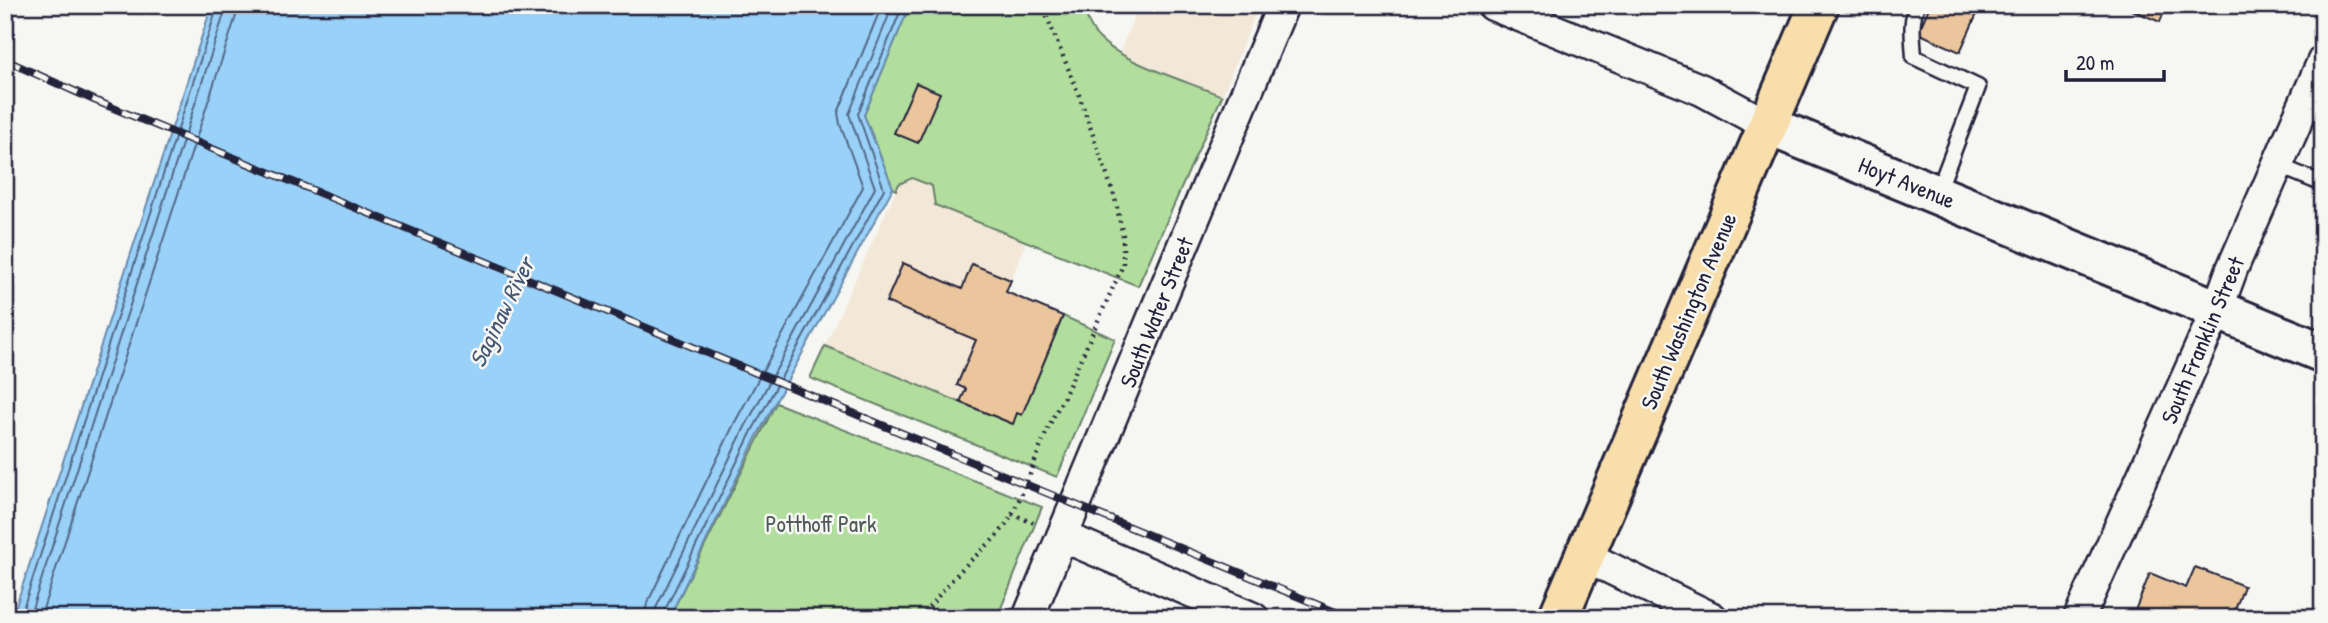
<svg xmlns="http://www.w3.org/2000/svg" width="2328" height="623" font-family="'Patrick Hand',sans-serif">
<rect width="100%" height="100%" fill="#f6f6f2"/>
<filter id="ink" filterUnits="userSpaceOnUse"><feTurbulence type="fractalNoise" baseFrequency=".0143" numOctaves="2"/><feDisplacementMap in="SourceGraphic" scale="14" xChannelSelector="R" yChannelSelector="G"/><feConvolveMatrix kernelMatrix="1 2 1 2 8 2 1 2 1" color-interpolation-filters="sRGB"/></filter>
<g filter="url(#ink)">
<path fill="#f3e7d8" d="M 1139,5 L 1259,5 L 1222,96 L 1119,54 Z
M 912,178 L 932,186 L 936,206 L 1026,242 L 1011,280 L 972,264 L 962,289 L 903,264 L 887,302 L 976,340 L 957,385 L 966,389 L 960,402 L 825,346 L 899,184 Z"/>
<path fill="#b1de9d" stroke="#6a806c" stroke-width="2" d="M 910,5 L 1085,5 C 1086,18 1090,30 1100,39 C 1124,63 1189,82 1222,96 L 1138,286 L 935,205 L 932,186 L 912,178 L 899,184 L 896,190 L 893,188 L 864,115 Z
M 1063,316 L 1115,339 L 1057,477 L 810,378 L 825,346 L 1012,424 L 1017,413 L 1022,414 Z
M 776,403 L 1042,507 L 997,618 L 669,618 Z"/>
<path fill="#99d1f8" stroke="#698bac" stroke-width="2" d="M 212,5 L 910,5 L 864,115 L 893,188 L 758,434 L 669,618 L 12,618 Z"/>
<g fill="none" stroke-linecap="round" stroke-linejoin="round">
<path stroke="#526887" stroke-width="2" d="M 20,618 L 218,5
M 29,618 L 227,5
M 40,618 L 236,16 L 237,5
M 644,618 L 647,604 L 735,422 L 863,187 L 840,124 L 838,113 L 882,5
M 655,618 L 656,608 L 745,427 L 875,188 L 849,114 L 893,5
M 663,618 L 664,612 L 752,431 L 884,189 L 858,114 L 903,5"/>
</g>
<path fill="#ebc59b" stroke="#22223b" stroke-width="2" d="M 1930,5 L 1981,5 L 1960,52 L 1918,33 Z
M 2120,5 L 2167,5 L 2160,22 Z
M 916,83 L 940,93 L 918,143 L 894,133 Z
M 903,263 L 962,289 L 972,264 L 1011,280 L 1006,292 L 1063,316 L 1022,415 L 1017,413 L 1013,424 L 960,402 L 966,389 L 957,385 L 976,340 L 886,302 Z
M 2195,567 L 2244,586 L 2232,618 L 2132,618 L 2150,573 L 2186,588 Z"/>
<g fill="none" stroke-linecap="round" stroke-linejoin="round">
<defs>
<path id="lane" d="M 1917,5 C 1910,21 1913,40 1914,57 L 1978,87 L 1937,194
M 2277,165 L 2323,184"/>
<path id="street" d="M 1493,5 L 1702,90 L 1767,125
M 1062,536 L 1253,618
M 1583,555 L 1712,618
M 1028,618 L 1283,5
M 2079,618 L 2217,310 L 2232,269 L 2323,61"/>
<path id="secondary" d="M 1767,125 L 2323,353"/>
<path id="primary" d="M 1558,618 L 1819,5"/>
</defs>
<use href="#lane" stroke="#22223b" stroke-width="19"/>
<use href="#street" stroke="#22223b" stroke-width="35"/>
<use href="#secondary" stroke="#22223b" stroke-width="44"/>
<use href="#primary" stroke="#22223b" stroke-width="44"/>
<path stroke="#22223b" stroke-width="4.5" stroke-dasharray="2 5" stroke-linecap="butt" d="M 1012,514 L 1034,523
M 920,618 C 935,600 950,581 966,565 C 978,553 994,541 1004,527 C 1030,488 1038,441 1062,401 L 1123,265 L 1123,236 L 1115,198 L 1079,95 L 1042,5"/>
<use href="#lane" stroke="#f6f6f2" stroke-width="14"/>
<use href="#street" stroke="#f6f6f2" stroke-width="30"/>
<use href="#secondary" stroke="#f6f6f2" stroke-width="38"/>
<use href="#primary" stroke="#f8deab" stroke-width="38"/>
<defs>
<path id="rail" d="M 5,60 L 94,100 L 1350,618"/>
</defs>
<use href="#rail" stroke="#22223b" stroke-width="8"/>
<use href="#rail" stroke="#f6f6f2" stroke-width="5" stroke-dasharray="16" stroke-linecap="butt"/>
</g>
</g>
<g text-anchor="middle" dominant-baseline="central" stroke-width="5" stroke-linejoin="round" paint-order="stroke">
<g font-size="23" fill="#22223b" stroke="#f6f6f2">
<text transform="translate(1907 182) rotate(22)">Hoyt Avenue</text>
<text transform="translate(1688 311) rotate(-67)">South Washington Avenue</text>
<text transform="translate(1156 312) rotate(-68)">South Water Street</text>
<text transform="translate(2202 340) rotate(-67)">South Franklin Street</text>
</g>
<g font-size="23" fill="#4d5a58" stroke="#f6f6f2">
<text x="821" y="523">Potthoff Park</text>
</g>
<g font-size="24" font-style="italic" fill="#465774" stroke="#f6f6f2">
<text transform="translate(501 312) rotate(-64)">Saginaw River</text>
</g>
</g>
<rect width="2328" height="623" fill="none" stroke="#f6f6f2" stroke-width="28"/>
<rect x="14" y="14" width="2300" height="595" fill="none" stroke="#22223b" stroke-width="2.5" filter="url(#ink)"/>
<path d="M2066 70v10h98v-10" fill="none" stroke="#22223b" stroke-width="3.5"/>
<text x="2076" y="70" font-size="21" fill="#22223b" stroke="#f6f6f2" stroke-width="5" paint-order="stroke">20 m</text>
</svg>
